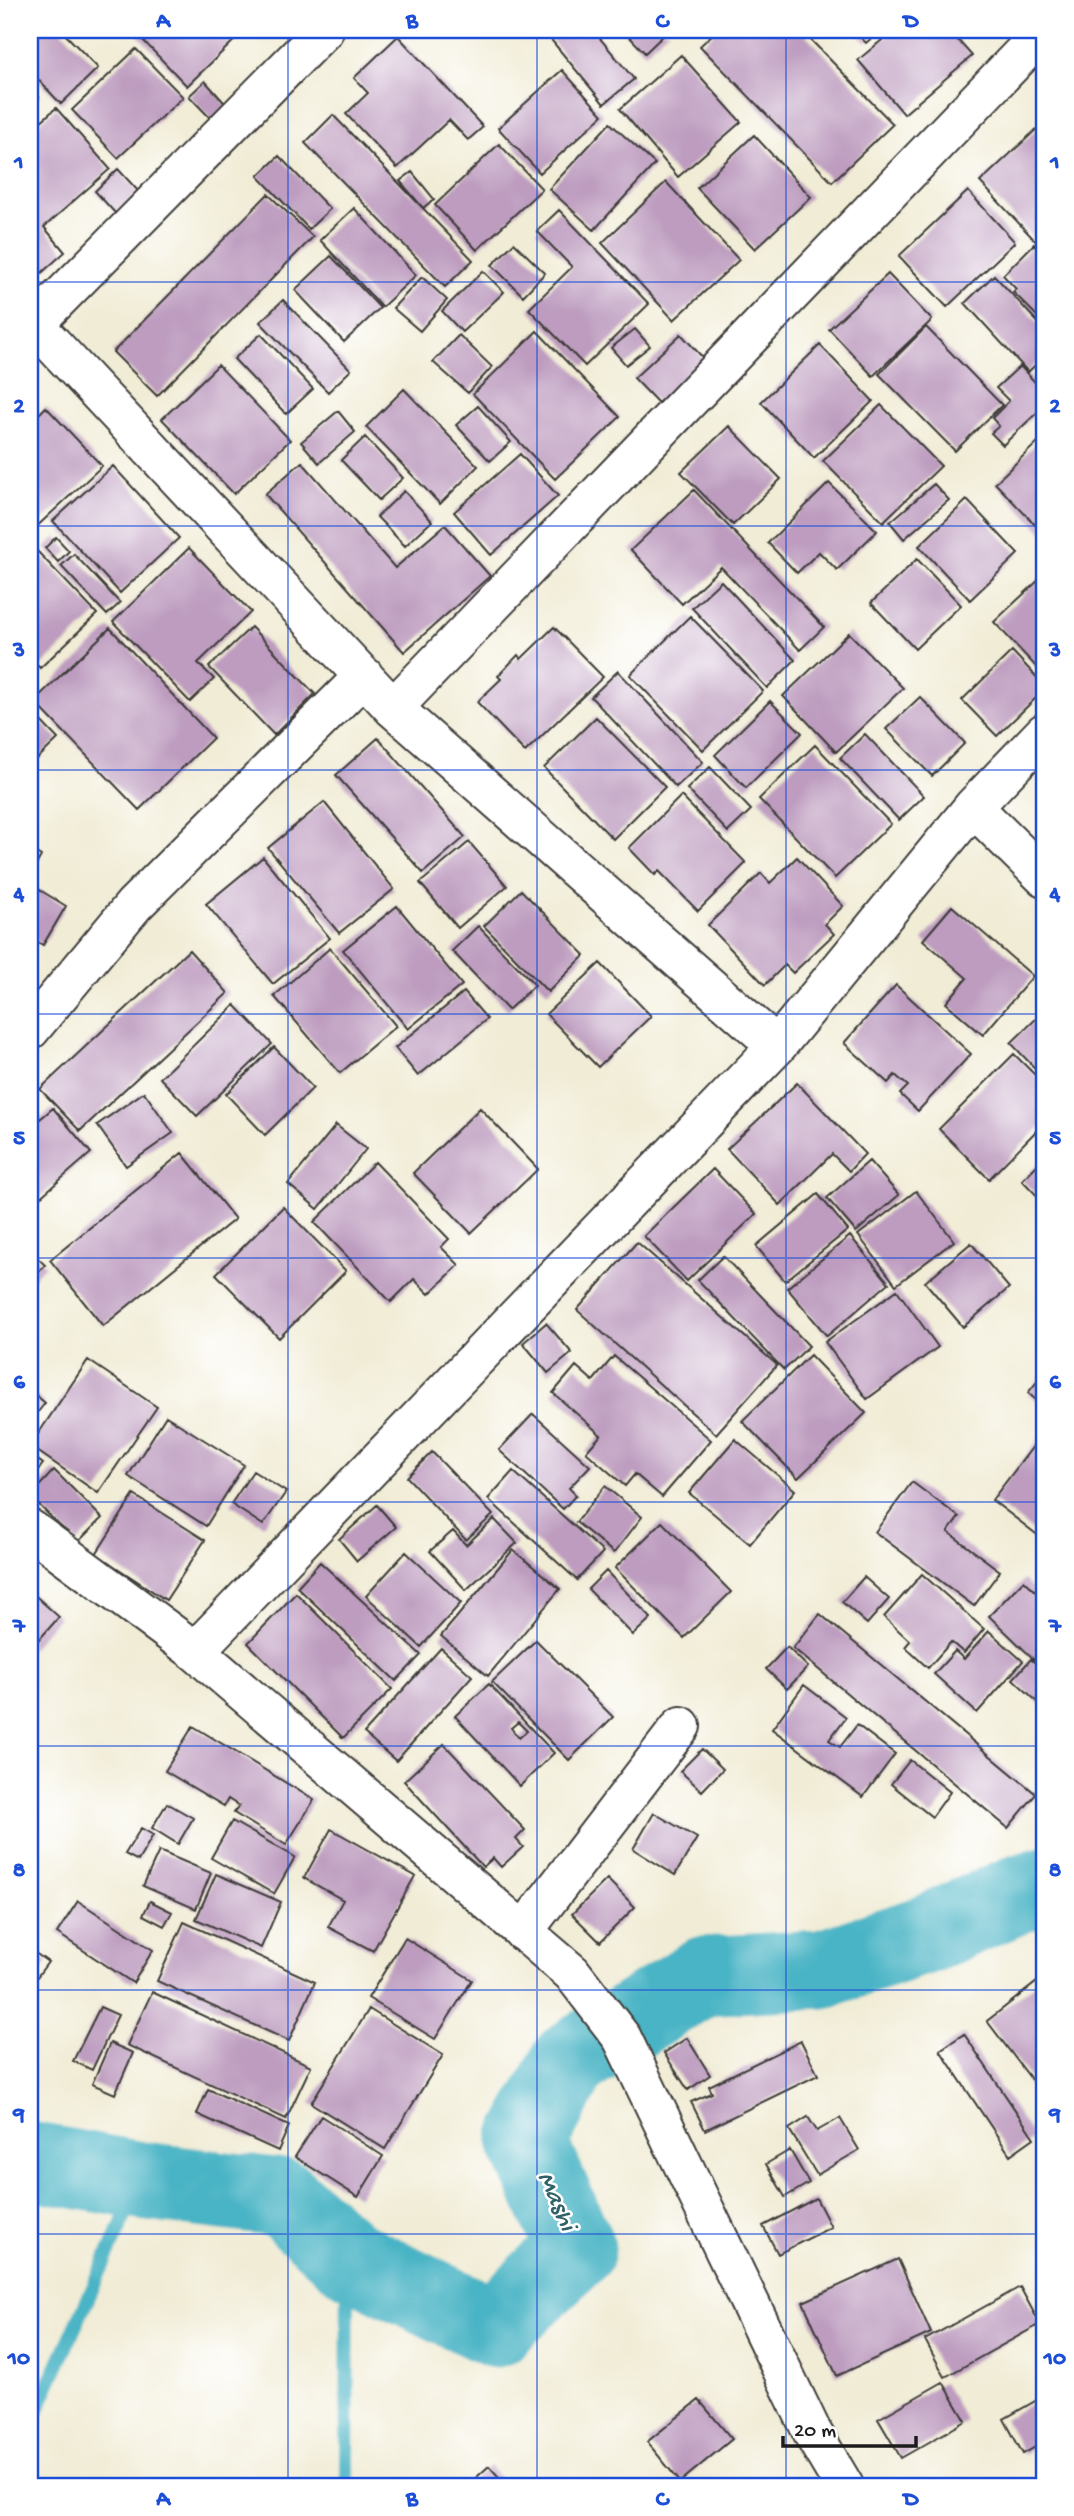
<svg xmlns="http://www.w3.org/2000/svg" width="1074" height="2516" font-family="'Gochi Hand',sans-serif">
<rect width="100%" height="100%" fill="#fff"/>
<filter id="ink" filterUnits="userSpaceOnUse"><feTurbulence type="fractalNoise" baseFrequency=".0143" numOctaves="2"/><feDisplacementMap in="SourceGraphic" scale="14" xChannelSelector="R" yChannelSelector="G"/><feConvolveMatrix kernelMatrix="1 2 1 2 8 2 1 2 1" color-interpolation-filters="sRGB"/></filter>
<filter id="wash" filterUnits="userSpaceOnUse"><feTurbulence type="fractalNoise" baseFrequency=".00686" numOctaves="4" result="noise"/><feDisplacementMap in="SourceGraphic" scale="28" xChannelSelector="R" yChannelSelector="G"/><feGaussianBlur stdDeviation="1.57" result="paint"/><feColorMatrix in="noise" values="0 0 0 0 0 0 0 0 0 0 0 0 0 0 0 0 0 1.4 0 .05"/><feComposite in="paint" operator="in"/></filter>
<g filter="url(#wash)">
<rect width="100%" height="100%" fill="#f1ecd5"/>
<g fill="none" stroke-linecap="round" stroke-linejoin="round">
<path stroke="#48b4c5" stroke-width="14" d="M 30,2427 L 141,2181
M 347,2486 L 348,2257"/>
<path stroke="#48b4c5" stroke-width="79" d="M 30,2161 L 141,2181 L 282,2198 L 348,2257 L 494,2328 L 576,2249 L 528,2141 L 571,2060 L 703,1976 L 822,1969 L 925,1935 L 1016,1895 L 1044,1886"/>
</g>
<g id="blocks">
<path fill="#bd9cbf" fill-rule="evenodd" d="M 30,30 L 61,30 L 98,68 L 61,104 L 30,71 Z
M 138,30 L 245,30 L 187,86 L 135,32 Z
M 543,30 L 593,30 L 634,79 L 604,104 Z
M 623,30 L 669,30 L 645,53 Z
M 717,30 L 808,30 L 810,32 L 806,35 L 893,124 L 832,182 L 700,46 Z
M 853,30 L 881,30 L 866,43 Z
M 894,30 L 949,30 L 972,56 L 904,114 L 858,60 Z
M 398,36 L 483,127 L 468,140 L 449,120 L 397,168 L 346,114 L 368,93 L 354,78 Z
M 136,49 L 183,97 L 118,158 L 72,110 Z
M 681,55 L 741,122 L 678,177 L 620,109 Z
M 562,70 L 603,115 L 540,173 L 498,128 Z
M 205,81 L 230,109 L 215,123 L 189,96 Z
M 30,87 L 39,97 L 30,106 Z
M 56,108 L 110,169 L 44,227 L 65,252 L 36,278 L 30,271 L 30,131 Z
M 333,115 L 473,260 L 445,287 L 305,143 Z
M 610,123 L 655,164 L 594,230 L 549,189 Z
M 1042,124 L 1044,126 L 1044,250 L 980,182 Z
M 754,135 L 811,197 L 755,249 L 697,188 Z
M 499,144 L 542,189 L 477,250 L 435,205 Z
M 279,156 L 330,209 L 309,229 L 258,176 Z
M 118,169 L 139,192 L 116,214 L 95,191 Z
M 412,172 L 434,199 L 423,208 L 400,181 Z
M 666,182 L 739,260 L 674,320 L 602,243 Z
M 968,191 L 1015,242 L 947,307 L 899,256 Z
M 268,194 L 313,237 L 157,396 L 113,352 Z
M 354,208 L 416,275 L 382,307 L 320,240 Z
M 559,210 L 649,304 L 585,366 L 529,309 L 572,267 L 537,231 Z
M 514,243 L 545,273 L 523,296 L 492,265 Z
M 1034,244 L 1044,254 L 1044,323 L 1013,292 L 1016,289 L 1003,275 Z
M 331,256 L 380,308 L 344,342 L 295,290 Z
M 483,271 L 504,292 L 462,332 L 442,311 Z
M 888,274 L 932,320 L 873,376 L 829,329 Z
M 994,275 L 1044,329 L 1044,357 L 1028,372 L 965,303 Z
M 422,277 L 447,300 L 420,331 L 393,308 Z
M 283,300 L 351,370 L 328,392 L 260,322 Z
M 926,327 L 1002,405 L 955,451 L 879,374 Z
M 635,329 L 650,346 L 626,365 L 611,348 Z
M 537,331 L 620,417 L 555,479 L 473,394 Z
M 261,334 L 313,389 L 286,414 L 234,359 Z
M 681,334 L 705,360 L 658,403 L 634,378 Z
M 459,335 L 492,367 L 468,393 L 433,362 Z
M 820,345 L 873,401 L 814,458 L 761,402 Z
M 218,365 L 290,440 L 234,494 L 162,419 Z
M 1020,366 L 1044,392 L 1044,406 L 1003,445 L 991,433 L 999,426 L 992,418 L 1009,401 L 996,388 Z
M 404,389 L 478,466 L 440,504 L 366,427 Z
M 881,405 L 941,466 L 883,522 L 823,461 Z
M 478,406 L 511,442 L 490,461 L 456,425 Z
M 46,407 L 102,466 L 33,530 L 30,527 L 30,423 Z
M 338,411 L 355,432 L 319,463 L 301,442 Z
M 729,426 L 781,479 L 733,525 L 681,472 Z
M 1044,436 L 1044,534 L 995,483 Z
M 365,437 L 403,478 L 379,500 L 341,460 Z
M 520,454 L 558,496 L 491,555 L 454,512 Z
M 302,462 L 395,568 L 445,525 L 490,576 L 404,652 L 265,494 Z
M 113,466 L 179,538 L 120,593 L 53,521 Z
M 829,483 L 877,531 L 837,570 L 819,552 L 797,573 L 768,543 Z
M 934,484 L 949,500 L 904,539 L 890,522 Z
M 694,490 L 824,627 L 800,650 L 721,567 L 682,604 L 631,550 Z
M 404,491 L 432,521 L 405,546 L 377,517 Z
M 967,500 L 1018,554 L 970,600 L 919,546 Z
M 56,537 L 69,551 L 58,562 L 45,548 Z
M 189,548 L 251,612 L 198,663 L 214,679 L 190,702 L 113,622 Z
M 37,551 L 97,614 L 40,668 L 30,658 L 30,558 Z
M 74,554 L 120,603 L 107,615 L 61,566 Z
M 917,559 L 961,605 L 915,649 L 871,603 Z
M 1044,575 L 1044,667 L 1040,671 L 994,622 Z
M 721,581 L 795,660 L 767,688 L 692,608 Z
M 690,616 L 763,691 L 703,750 L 630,675 Z
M 251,627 L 315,694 L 274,735 L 209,667 Z
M 554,627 L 603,677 L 525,752 L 477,702 L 501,679 L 498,676 L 518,655 L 521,659 Z
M 110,628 L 213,738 L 139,810 L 34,701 Z
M 849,633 L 903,688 L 836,752 L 783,696 Z
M 1012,651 L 1044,685 L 1044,690 L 997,736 L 962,700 Z
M 618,671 L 703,762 L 676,787 L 591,697 Z
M 920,697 L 965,743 L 932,776 L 886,729 Z
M 770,701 L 802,733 L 746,788 L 715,755 Z
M 36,716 L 58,739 L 37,759 L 30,752 L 30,721 Z
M 596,717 L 665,787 L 613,839 L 544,768 Z
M 865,734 L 924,796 L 899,820 L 840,758 Z
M 378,738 L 465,837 L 423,873 L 336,775 Z
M 815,745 L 891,824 L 835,878 L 759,799 Z
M 710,767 L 751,810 L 728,832 L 687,789 Z
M 681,796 L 746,863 L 698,911 L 659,871 L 655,875 L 629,848 Z
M 324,802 L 394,889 L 339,933 L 268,848 Z
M 469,842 L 507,886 L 458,928 L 420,883 Z
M 30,849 L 41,856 L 30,876 Z
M 263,857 L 330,938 L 273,984 L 206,904 Z
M 797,857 L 843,906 L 825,924 L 834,934 L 793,973 L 785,965 L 765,985 L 708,925 L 761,873 L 770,883 Z
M 30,884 L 66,906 L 43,945 L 30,937 Z
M 521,890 L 585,955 L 548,992 L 484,926 Z
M 397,906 L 462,985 L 408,1029 L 343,950 Z
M 952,906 L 1033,976 L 983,1035 L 946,1003 L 967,978 L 923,940 Z
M 478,926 L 535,985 L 508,1010 L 452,951 Z
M 330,948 L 396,1026 L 340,1073 L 274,996 Z
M 189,950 L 228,993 L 80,1131 L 40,1089 Z
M 600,963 L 651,1016 L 598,1067 L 546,1014 Z
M 896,985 L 971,1054 L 918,1111 L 900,1094 L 908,1086 L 895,1075 L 888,1083 L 844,1043 Z
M 464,992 L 487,1019 L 418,1076 L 395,1048 Z
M 235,1005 L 272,1044 L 197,1116 L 160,1078 Z
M 1044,1011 L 1044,1078 L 1011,1043 Z
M 274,1047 L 313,1088 L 265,1135 L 226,1094 Z
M 1014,1054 L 1044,1084 L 1044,1123 L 989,1179 L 939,1129 Z
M 797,1083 L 865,1154 L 849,1171 L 832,1154 L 780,1205 L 727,1149 Z
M 144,1092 L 173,1133 L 126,1166 L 97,1125 Z
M 53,1108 L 91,1153 L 30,1206 L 30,1121 L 37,1115 L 40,1119 Z
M 480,1108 L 538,1169 L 471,1233 L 413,1173 Z
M 336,1125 L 366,1149 L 318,1209 L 288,1184 Z
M 182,1153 L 235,1219 L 103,1326 L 50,1260 Z
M 1044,1158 L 1044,1203 L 1022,1180 Z
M 869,1161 L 899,1195 L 856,1232 L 827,1198 Z
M 375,1162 L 449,1239 L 441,1247 L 459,1265 L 429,1294 L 414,1279 L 391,1302 L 314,1222 Z
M 713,1169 L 756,1214 L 687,1281 L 644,1236 Z
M 916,1191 L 954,1241 L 896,1285 L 858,1235 Z
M 818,1194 L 848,1230 L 785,1281 L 756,1246 Z
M 283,1207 L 346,1271 L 279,1338 L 216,1274 Z
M 850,1236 L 889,1283 L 827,1336 L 787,1288 Z
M 637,1242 L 777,1365 L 716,1434 L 577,1310 Z
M 971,1243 L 1009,1288 L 963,1327 L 925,1282 Z
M 30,1251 L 45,1265 L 30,1282 Z
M 723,1256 L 809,1346 L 784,1370 L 698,1280 Z
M 897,1290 L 938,1347 L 867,1399 L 825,1342 Z
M 546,1323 L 572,1353 L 548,1373 L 523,1343 Z
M 810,1355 L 866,1413 L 798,1478 L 742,1421 Z
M 614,1356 L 711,1440 L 662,1497 L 635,1474 L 625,1486 L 586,1452 L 601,1435 L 553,1393 L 576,1366 L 593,1381 Z
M 88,1360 L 157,1407 L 98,1493 L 30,1446 Z
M 1044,1373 L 1044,1407 L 1028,1393 Z
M 30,1390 L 45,1403 L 30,1422 Z
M 533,1414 L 590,1466 L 569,1488 L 576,1495 L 563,1509 L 499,1450 Z
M 166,1416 L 244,1465 L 206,1526 L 128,1476 Z
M 1044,1432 L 1044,1540 L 992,1500 Z
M 735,1439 L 795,1490 L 750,1544 L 689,1493 Z
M 432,1452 L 493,1515 L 466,1540 L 407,1477 Z
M 30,1454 L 43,1464 L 30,1480 Z
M 54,1470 L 102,1518 L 77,1543 L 30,1496 Z
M 253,1471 L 286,1492 L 263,1525 L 231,1504 Z
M 513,1471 L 603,1552 L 577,1580 L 488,1499 Z
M 912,1482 L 959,1517 L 948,1532 L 1000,1571 L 974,1606 L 875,1532 Z
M 605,1486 L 642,1517 L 614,1553 L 576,1522 Z
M 134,1495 L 205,1540 L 166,1600 L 96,1554 Z
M 377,1505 L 396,1527 L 357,1561 L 339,1539 Z
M 494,1519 L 517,1543 L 466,1590 L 430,1551 L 453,1531 L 466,1545 Z
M 662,1522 L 731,1592 L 684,1638 L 615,1568 Z
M 513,1550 L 560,1589 L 488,1676 L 441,1636 Z
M 406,1552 L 461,1603 L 421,1647 L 366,1596 Z
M 320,1562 L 421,1655 L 396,1681 L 297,1587 Z
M 606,1571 L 651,1618 L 633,1635 L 588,1589 Z
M 922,1574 L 984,1629 L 964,1653 L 951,1642 L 928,1668 L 905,1647 L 910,1641 L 884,1617 Z
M 864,1577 L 889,1599 L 867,1624 L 842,1602 Z
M 1024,1580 L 1044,1599 L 1044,1669 L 989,1616 Z
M 30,1591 L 59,1617 L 30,1650 Z
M 296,1593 L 392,1689 L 343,1738 L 248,1643 Z
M 820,1614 L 1036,1794 L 1008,1828 L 793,1648 Z
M 989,1631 L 1023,1661 L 977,1713 L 934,1674 L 955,1651 L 964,1659 Z
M 536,1640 L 613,1717 L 569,1760 L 492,1682 Z
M 787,1647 L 808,1667 L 787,1689 L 766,1669 Z
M 441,1648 L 472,1676 L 396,1761 L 364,1733 Z
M 1031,1659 L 1044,1672 L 1044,1708 L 1013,1679 Z
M 489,1684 L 554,1753 L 520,1786 L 455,1716 ZM 518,1722 L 527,1731 L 519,1738 L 511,1728 Z
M 804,1685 L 846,1717 L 829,1740 L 840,1747 L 857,1725 L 895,1754 L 863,1797 L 772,1729 Z
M 193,1726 L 314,1800 L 286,1845 L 234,1813 L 239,1806 L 228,1799 L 224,1806 L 165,1771 Z
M 444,1744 L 525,1830 L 516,1839 L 523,1847 L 501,1867 L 493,1858 L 483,1867 L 404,1781 Z
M 702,1749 L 723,1769 L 702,1791 L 680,1771 Z
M 910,1760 L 950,1792 L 932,1817 L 891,1784 Z
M 167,1803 L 193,1818 L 178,1844 L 152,1828 Z
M 654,1813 L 697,1838 L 675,1875 L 633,1849 Z
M 232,1821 L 295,1857 L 274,1894 L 211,1858 Z
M 141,1828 L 153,1835 L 138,1861 L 125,1854 Z
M 331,1829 L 415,1876 L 373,1951 L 328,1927 L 343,1900 L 304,1878 Z
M 159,1851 L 211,1873 L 196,1909 L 143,1886 Z
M 216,1874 L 281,1902 L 261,1948 L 196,1919 Z
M 607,1879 L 635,1907 L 600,1942 L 572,1914 Z
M 78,1901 L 153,1950 L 133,1983 L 57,1933 Z
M 150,1901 L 172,1912 L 164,1926 L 143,1915 Z
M 184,1922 L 315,1982 L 289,2041 L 157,1981 Z
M 405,1938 L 472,1980 L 435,2039 L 368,1998 Z
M 31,1950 L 48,1962 L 31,1985 L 30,1984 Z
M 1037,1982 L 1044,1991 L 1044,2096 L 987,2021 Z
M 152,1992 L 311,2066 L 286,2119 L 127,2045 Z
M 100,2007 L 118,2015 L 92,2070 L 73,2061 Z
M 369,2009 L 443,2055 L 385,2149 L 311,2103 Z
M 964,2034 L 1034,2138 L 1010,2155 L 940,2050 Z
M 687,2038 L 710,2075 L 688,2090 L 664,2053 Z
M 801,2041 L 818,2075 L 705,2130 L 691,2102 L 712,2093 L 709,2086 Z
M 110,2043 L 133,2053 L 115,2094 L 92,2084 Z
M 208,2089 L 289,2126 L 278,2151 L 197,2114 Z
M 321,2116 L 383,2156 L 358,2197 L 295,2157 Z
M 808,2117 L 817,2131 L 840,2118 L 859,2150 L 817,2175 L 789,2129 Z
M 790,2150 L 809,2183 L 785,2197 L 766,2164 Z
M 816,2198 L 831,2227 L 778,2254 L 763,2226 Z
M 898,2259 L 931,2333 L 837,2376 L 803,2302 Z
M 1020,2287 L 1040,2324 L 945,2377 L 925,2340 Z
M 943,2382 L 966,2421 L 901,2458 L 878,2419 Z
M 1044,2396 L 1044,2442 L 1023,2454 L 1004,2419 Z
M 699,2400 L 732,2439 L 680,2482 L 647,2442 Z
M 489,2466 L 507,2486 L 467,2486 Z"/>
</g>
</g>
<g filter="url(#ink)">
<use href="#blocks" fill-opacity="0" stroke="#3c3b38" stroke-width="2"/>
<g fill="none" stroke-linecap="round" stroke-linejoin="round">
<defs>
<path id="minor" d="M 30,320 L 393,708 L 777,1046
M 30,328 L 324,30
M 393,708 L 1044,31
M 973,807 L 1044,877
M 30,1030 L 134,905 L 364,676
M 30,1529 L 195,1651 L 572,1973 L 622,2038 L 812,2432 L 844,2486
M 195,1651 L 777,1046 L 973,807 L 1044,733
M 523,1932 L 681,1726"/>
</defs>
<use href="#minor" stroke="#3c3b38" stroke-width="42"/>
<use href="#minor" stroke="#fff" stroke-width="38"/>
</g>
</g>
<path fill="none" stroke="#1d4ed8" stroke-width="2" stroke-opacity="0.55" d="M 288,30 L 288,2486M 537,30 L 537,2486M 786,30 L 786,2486M 30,282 L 1044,282M 30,526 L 1044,526M 30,770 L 1044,770M 30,1014 L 1044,1014M 30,1258 L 1044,1258M 30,1502 L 1044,1502M 30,1746 L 1044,1746M 30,1990 L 1044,1990M 30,2234 L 1044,2234"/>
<g text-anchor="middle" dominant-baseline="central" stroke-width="5" stroke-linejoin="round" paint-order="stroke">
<g font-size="26" font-style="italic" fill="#306068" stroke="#fff">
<text transform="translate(555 2202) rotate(66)">Mashi</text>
</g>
</g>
<rect width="1074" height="2516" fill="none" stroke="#fff" stroke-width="77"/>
<path d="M783 2436v10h133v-10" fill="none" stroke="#1c1c1c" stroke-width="3.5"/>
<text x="794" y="2436" font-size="21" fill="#1c1c1c" stroke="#ffffff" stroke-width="5" paint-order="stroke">20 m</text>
<rect x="38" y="38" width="998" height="2440" fill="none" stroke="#1d4ed8" stroke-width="2.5"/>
<g font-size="23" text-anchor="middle" font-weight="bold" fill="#1d4ed8">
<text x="163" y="27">A</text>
<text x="412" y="27">B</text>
<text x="662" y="27">C</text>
<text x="911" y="27">D</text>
<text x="19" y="168">1</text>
<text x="1055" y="168">1</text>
<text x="19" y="412">2</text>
<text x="1055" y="412">2</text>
<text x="19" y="656">3</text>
<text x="1055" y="656">3</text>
<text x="19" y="900">4</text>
<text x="1055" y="900">4</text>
<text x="19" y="1144">5</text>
<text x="1055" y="1144">5</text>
<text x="19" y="1388">6</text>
<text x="1055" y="1388">6</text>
<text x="19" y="1632">7</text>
<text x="1055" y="1632">7</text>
<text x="19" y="1876">8</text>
<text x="1055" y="1876">8</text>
<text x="19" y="2120">9</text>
<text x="1055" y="2120">9</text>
<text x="19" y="2364">10</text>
<text x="1055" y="2364">10</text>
<text x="163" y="2505">A</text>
<text x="412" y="2505">B</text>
<text x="662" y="2505">C</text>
<text x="911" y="2505">D</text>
</g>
</svg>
